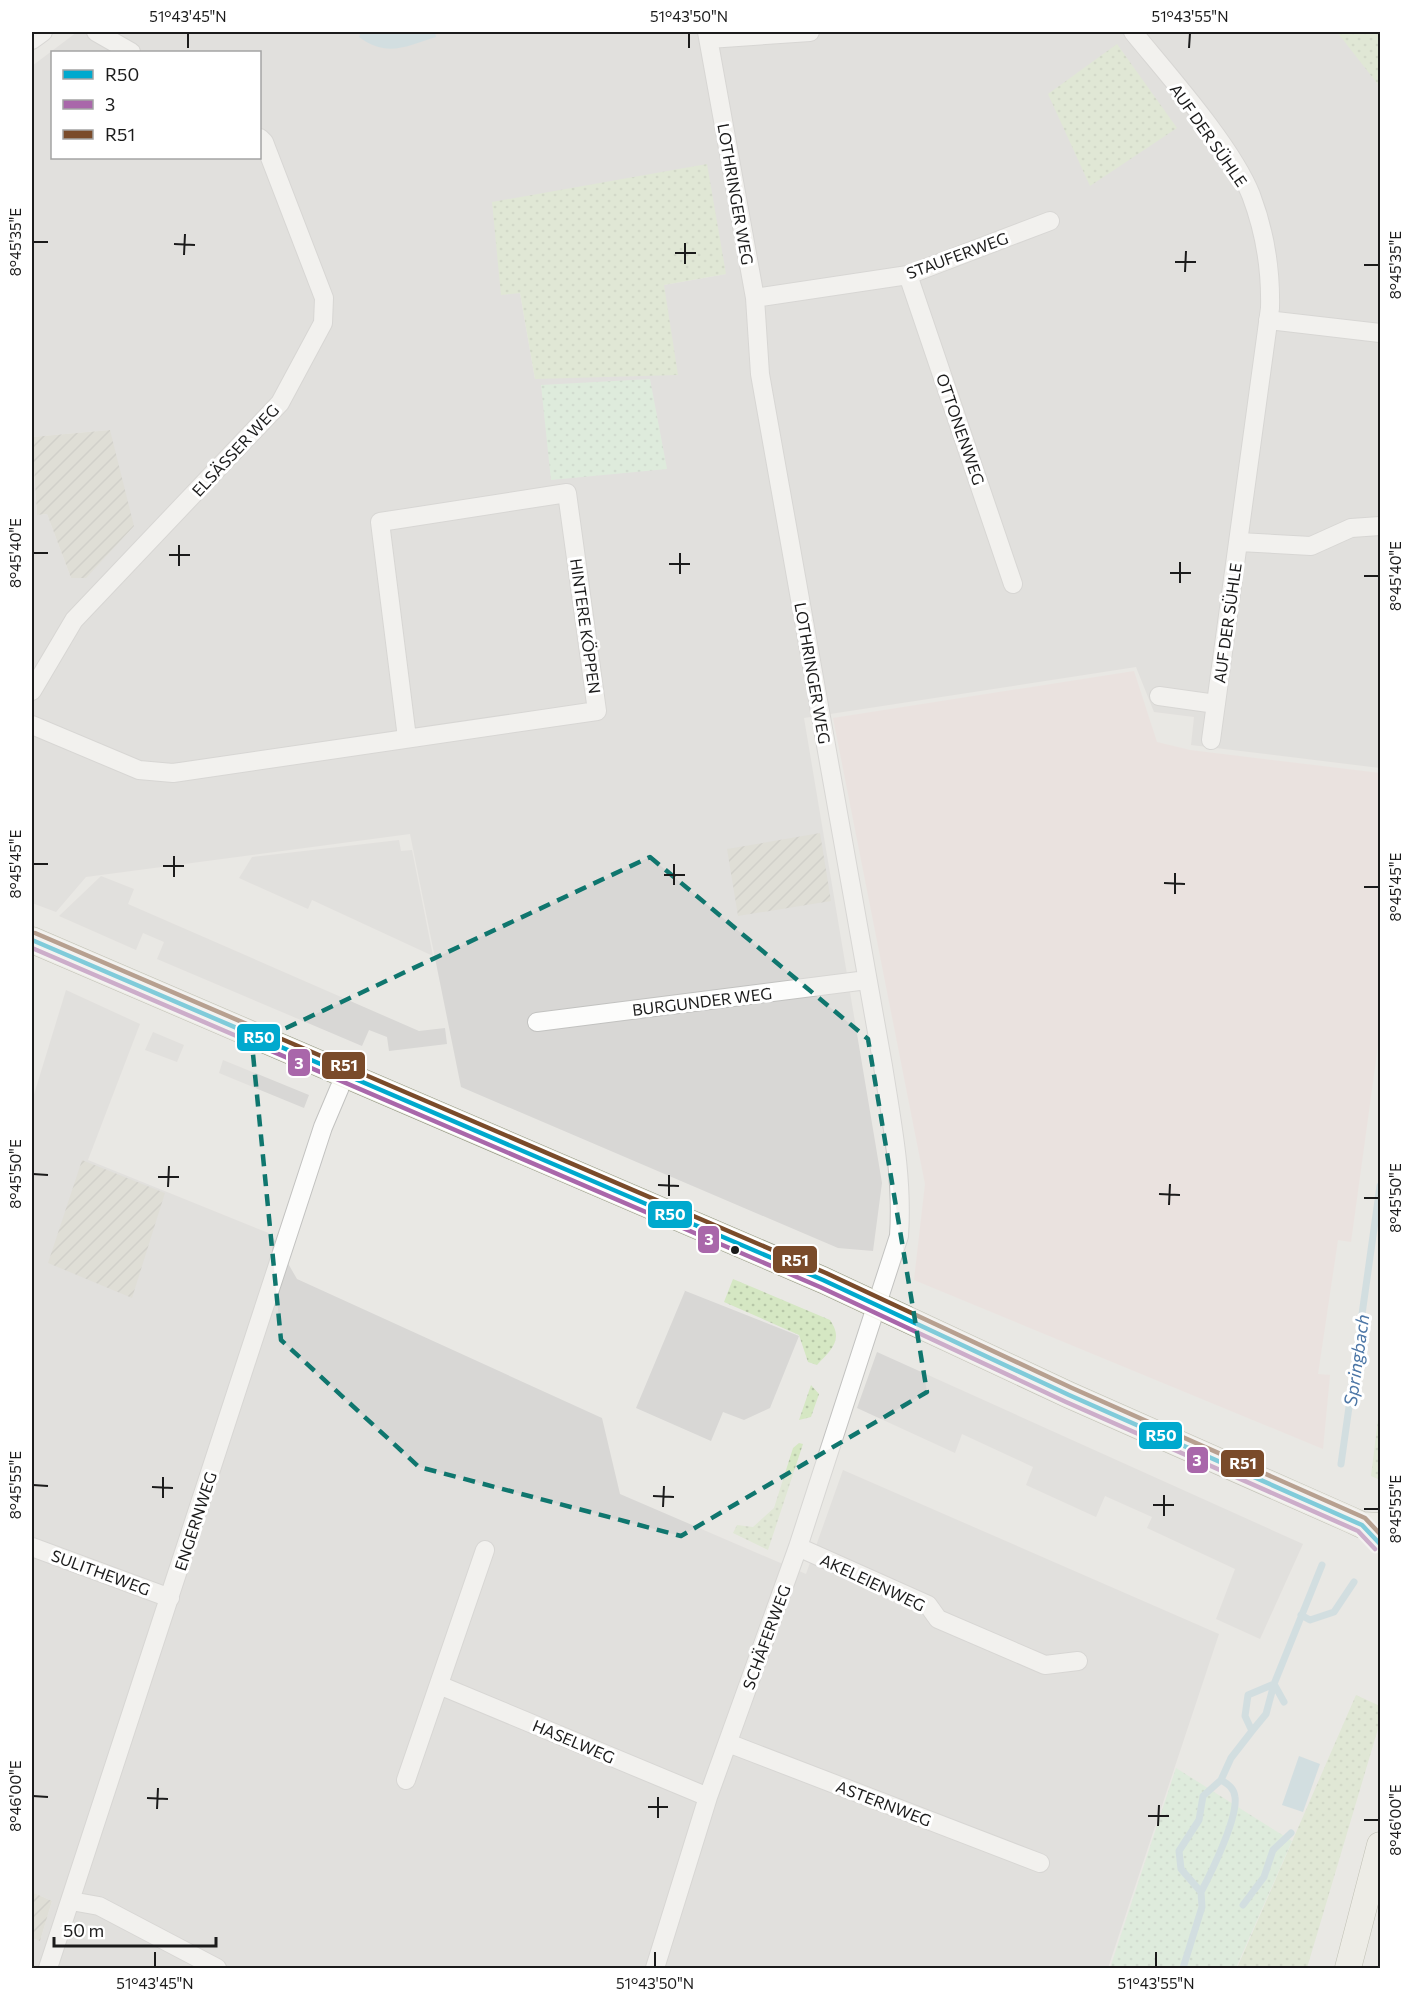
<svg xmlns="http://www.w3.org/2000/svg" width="1412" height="2000" font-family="Commissioner,sans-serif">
<defs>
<pattern id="construction-furrows" width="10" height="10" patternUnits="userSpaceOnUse" patternTransform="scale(1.5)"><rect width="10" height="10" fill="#d2d2c6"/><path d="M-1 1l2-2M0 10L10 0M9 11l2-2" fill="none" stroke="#b4b4aa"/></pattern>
<pattern id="grass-dots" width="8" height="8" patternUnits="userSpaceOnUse" patternTransform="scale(1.5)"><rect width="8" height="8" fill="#d5e7c3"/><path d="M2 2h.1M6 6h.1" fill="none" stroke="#b6c6a7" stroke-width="1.8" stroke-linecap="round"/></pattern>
<pattern id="park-dots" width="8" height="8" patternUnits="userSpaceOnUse" patternTransform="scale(1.5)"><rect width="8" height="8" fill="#d1f0d3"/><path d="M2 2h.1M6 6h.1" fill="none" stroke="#b3cdb5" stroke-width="1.8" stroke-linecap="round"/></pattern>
</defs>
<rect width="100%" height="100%" fill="#e9e8e4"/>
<path fill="#d8d7d5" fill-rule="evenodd" d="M 77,32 L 1380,32 L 1380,768 L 1191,745 L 1194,717 L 1154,712 L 1136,667 L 804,718 L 882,1183 L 873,1251 L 838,1248 L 461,1087 L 410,834 L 86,877 L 56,912 L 32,903 L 32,455 L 37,515 L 47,514 L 71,578 L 110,430 L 32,437 L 32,66 ZM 52,52 L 260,52 L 260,158 L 52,158 ZM 726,274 L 664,285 L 535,379 L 520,293 L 501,295 Z
M 399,840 L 401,851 L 412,850 L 433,956 L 312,900 L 308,909 L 239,878 L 252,857 Z
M 101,876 L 134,889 L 128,904 L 419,1031 L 445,1028 L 447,1044 L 389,1051 L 387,1037 L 369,1030 L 362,1046 L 157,959 L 164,942 L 143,933 L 136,950 L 59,916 Z
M 66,990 L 140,1024 L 88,1160 L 271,1234 L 297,1279 L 602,1418 L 620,1494 L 806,1574 L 843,1470 L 1219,1634 L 1108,1968 L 32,1968 L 32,1938 L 40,1941 L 52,1901 L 32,1892 L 32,1101 Z
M 153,1032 L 184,1045 L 177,1062 L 145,1050 Z
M 223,1060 L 309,1095 L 304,1108 L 219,1073 Z
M 683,1290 L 799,1336 L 770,1408 L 744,1420 L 723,1412 L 711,1441 L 636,1408 L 685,1291 Z
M 877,1352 L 1303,1544 L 1260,1639 L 1216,1619 L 1235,1569 L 1147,1528 L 1152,1517 L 1105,1496 L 1096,1517 L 1026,1485 L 1033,1467 L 962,1434 L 955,1453 L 857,1408 Z"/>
<path fill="#ebdcd9" d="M 1134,671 L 1157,742 L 1190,750 L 1380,773 L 1380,1031 L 1351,1242 L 1338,1240 L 1318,1374 L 1330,1375 L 1323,1449 L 914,1280 L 925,1184 L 833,718 Z"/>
<path fill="url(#construction-furrows)" d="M 110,430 L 134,526 L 86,578 L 71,578 L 47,514 L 37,515 L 32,437 Z
M 820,833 L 831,901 L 738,916 L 727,849 Z
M 82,1160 L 165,1193 L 132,1298 L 48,1263 Z
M 32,1892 L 52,1901 L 40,1941 L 32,1938 Z"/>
<path fill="url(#grass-dots)" d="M 1337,32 L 1380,32 L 1380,87 Z
M 1117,44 L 1177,128 L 1090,186 L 1048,94 Z
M 707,164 L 726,274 L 664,285 L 678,375 L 535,379 L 520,293 L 501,295 L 492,202 Z
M 733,1279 L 830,1320 C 844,1340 831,1350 817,1365 L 808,1362 L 799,1335 L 724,1302 Z
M 811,1385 L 819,1394 L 811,1417 L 799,1420 Z
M 1380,1403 L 1380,1480 L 1371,1476 Z
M 799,1443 L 803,1444 L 768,1550 L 733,1533 L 737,1525 L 753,1527 L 774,1508 L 793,1448 Z
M 1356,1695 L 1380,1706 L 1380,1722 L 1307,1968 L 1237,1968 Z"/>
<path fill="url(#park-dots)" d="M 650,379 L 667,469 L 551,480 L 541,385 Z
M 1176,1768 L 1292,1841 L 1236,1968 L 1110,1968 Z"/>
<path fill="#b7d3dc" d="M 361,32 L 435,32 L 436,37 C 407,46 387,58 359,37 Z
M 1299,1756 L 1320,1764 L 1303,1812 L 1282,1805 Z"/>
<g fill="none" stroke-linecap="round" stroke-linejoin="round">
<path stroke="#b7d3dc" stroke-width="7" d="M 1341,1464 L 1380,1186
M 1301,1615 L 1310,1620 L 1334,1612 L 1354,1582
M 1274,1684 L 1284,1702
M 1252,1731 L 1266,1714 L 1274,1684
M 1201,1892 C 1211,1873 1238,1818 1235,1797 C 1234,1788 1228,1784 1221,1780
M 1243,1905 L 1264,1877 L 1273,1850 L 1291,1833
M 1183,1968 L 1202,1907 L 1201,1892 L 1181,1869 L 1179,1851 L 1199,1820 L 1203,1796 L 1221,1780 L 1231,1758 L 1252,1731 L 1245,1716 L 1248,1695 L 1274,1684 L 1322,1565"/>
<defs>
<path id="street" d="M 96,32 L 131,52
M 1133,32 C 1168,75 1231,145 1251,195 C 1265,232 1271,269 1270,308 L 1211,740
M 709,39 L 810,32
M 32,40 L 43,32
M 908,275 L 1013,584
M 755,298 L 908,275 L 1050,221
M 1268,320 L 1380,333
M 1239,542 L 1311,546 L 1351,528 L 1380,526
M 32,691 L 74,620 L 280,403 L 323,323 L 324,298 L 264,142 L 260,138
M 1159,696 L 1216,704
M 32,725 L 139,770 L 173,773 L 597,711 L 567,493 L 380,522 L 407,738
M 537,1022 L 867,980
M 32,1547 L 170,1598
M 798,1547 L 928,1605 L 938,1619 L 1045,1665 L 1078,1661
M 439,1685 L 708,1797
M 728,1743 L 1040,1863
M 406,1780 L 485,1550
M 71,1901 L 99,1906 L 217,1968
M 48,1968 L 323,1127 L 345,1075
M 655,1968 L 708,1797 L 798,1547 L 899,1236 C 903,1178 892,1123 883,1066 L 760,374 L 755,298 L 707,32"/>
<path id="secondary" d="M 32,940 L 823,1280 L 1069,1395 L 1349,1519 L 1362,1525 L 1380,1526
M 1348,1968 L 1380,1845"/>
</defs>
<use href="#street" stroke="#c2c2c0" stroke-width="20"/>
<use href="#secondary" stroke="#8f927d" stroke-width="27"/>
<use href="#street" stroke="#fcfcfb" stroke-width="18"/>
<use href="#secondary" stroke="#f1f1e8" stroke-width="26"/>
<defs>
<path id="bus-1" d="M 32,940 L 823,1280 L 1069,1395 L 1362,1525 L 1380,1544"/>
<path id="bus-2" d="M 32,948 L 820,1287 L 1066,1402 L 1358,1531 L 1375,1549"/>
<path id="bus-3" d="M 35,933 L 826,1273 L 1072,1388 L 1365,1518 L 1380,1534"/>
</defs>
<use href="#bus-1" stroke="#fff" stroke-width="9"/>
<use href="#bus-2" stroke="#fff" stroke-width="9"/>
<use href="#bus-3" stroke="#fff" stroke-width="9"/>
<use href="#bus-1" stroke="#00a9ce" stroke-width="4.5"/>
<use href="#bus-2" stroke="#a967aa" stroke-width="4.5"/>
<use href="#bus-3" stroke="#7a4b2a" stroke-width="4.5"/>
</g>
<path d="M0 0H1412V2000H0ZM 650,857 L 868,1039 L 927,1392 L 681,1536 L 419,1467 L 281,1340 L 252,1044 Z" fill="#e9e8e4" fill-opacity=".55" fill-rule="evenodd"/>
<path fill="none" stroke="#0f766e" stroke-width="4.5" stroke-dasharray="12 8" stroke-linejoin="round" d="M 650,857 L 868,1039 L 927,1392 L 681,1536 L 419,1467 L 281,1340 L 252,1044 Z"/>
<path fill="none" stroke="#1b1b1b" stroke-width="2" d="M 188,48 L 188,33M 689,48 L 689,33M 1189,48 L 1190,33M 33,242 L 48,242M 174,244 L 195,245M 675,253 L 696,253M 184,255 L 185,234M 1175,262 L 1196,262M 685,264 L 685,243M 1364,265 L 1379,265M 1185,272 L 1186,251M 33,553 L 48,553M 169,555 L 190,555M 669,564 L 690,564M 179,566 L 179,545M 1170,573 L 1191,573M 680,574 L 680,553M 1364,576 L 1379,576M 1180,583 L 1180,562M 33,864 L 48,864M 163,866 L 184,866M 664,875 L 685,875M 174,877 L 174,856M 1164,883 L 1185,884M 674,885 L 674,864M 1364,887 L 1379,887M 1175,894 L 1175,873M 33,1174 L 48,1175M 158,1177 L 179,1177M 658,1185 L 679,1186M 168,1187 L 169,1166M 1159,1194 L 1180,1195M 669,1196 L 669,1175M 1364,1198 L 1379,1198M 1169,1205 L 1170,1184M 33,1485 L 48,1486M 152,1487 L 173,1488M 653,1496 L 674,1497M 163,1498 L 163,1477M 1153,1505 L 1174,1505M 663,1507 L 664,1486M 1364,1509 L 1379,1509M 1164,1516 L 1164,1495M 33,1796 L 48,1797M 147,1798 L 168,1799M 648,1807 L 668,1807M 157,1809 L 158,1788M 1148,1816 L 1169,1816M 658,1818 L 658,1797M 1364,1820 L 1379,1820M 1158,1826 L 1159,1805M 155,1967 L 155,1952M 655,1967 L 655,1952M 1156,1967 L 1156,1952"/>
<circle fill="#1b1b1b" stroke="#fff" stroke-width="2" cx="735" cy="1250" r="5"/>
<g text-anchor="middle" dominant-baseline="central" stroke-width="6" stroke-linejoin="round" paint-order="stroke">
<g font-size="16" fill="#1b1b1b" stroke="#fff">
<text transform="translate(1209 135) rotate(55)">AUF DER SÜHLE</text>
<text transform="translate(736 194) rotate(80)">LOTHRINGER WEG</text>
<text transform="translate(957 255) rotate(-20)">STAUFERWEG</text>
<text transform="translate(961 429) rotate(71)">OTTONENWEG</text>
<text transform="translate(235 450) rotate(-47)">ELSÄSSER WEG</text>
<text transform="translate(1227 623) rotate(-82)">AUF DER SÜHLE</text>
<text transform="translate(586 626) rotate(82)">HINTERE KÖPPEN</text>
<text transform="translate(813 673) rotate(80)">LOTHRINGER WEG</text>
<text transform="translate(702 1001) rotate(-7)">BURGUNDER WEG</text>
<text transform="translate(195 1521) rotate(-72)">ENGERNWEG</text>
<text transform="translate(101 1572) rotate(20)">SULITHEWEG</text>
<text transform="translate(873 1582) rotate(25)">AKELEIENWEG</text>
<text transform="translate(766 1637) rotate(-70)">SCHÄFERWEG</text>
<text transform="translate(574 1741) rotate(23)">HASELWEG</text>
<text transform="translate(884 1803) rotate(21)">ASTERNWEG</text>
</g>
<g font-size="18" font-style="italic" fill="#4c76a6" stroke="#fff">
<text transform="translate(1356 1360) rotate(-82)">Springbach</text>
</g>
</g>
<g stroke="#fff" stroke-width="2">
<rect x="236" y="1023" width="45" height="29" rx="6" fill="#00a9ce"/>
<rect x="287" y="1048" width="24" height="29" rx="6" fill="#a967aa"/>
<rect x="321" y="1051" width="45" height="29" rx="6" fill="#7a4b2a"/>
<rect x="647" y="1200" width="46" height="29" rx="6" fill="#00a9ce"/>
<rect x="697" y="1225" width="23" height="29" rx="6" fill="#a967aa"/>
<rect x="772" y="1245" width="46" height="29" rx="6" fill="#7a4b2a"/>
<rect x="1138" y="1421" width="45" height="29" rx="6" fill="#00a9ce"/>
<rect x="1186" y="1446" width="23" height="28" rx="6" fill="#a967aa"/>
<rect x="1220" y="1449" width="45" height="29" rx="6" fill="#7a4b2a"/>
</g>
<g font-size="16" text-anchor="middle" font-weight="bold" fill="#fff">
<text x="259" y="1043">R50</text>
<text x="299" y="1069">3</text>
<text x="344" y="1071">R51</text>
<text x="670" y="1220">R50</text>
<text x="709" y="1245">3</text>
<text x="795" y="1266">R51</text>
<text x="1161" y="1441">R50</text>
<text x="1197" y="1466">3</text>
<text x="1243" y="1469">R51</text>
</g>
<rect width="1412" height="2000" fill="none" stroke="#ffffff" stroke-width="66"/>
<rect x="51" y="51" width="210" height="108" fill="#ffffff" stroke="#a4a4a4" stroke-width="1.5"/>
<rect x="63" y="70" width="30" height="9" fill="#00a9ce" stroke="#a4a4a4" stroke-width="1.5"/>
<text x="105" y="81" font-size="18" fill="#1b1b1b">R50</text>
<rect x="63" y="100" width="30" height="9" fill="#a967aa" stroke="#a4a4a4" stroke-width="1.5"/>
<text x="105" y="111" font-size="18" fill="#1b1b1b">3</text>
<rect x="63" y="130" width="30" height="9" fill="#7a4b2a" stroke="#a4a4a4" stroke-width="1.5"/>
<text x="105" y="141" font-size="18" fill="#1b1b1b">R51</text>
<path d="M54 1937v9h162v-9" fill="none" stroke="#1b1b1b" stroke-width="3"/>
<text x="63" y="1937" font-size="18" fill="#1b1b1b" stroke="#ffffff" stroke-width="4.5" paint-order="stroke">50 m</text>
<rect x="33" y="33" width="1346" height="1934" fill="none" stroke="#1b1b1b" stroke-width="2"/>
<g font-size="15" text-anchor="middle" fill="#1b1b1b">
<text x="188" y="22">51°43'45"N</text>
<text x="689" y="22">51°43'50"N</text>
<text x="1190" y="22">51°43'55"N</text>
<text transform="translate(16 242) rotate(-90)" y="5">8°45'35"E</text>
<text transform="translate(1396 265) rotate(-90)" y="5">8°45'35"E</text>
<text transform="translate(16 553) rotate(-90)" y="5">8°45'40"E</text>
<text transform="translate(1396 576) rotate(-90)" y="5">8°45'40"E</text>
<text transform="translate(16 864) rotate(-90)" y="5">8°45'45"E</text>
<text transform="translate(1396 887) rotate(-90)" y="5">8°45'45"E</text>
<text transform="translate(16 1174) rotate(-90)" y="5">8°45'50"E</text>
<text transform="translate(1396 1198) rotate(-90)" y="5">8°45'50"E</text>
<text transform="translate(16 1485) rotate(-90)" y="5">8°45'55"E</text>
<text transform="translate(1396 1509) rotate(-90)" y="5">8°45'55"E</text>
<text transform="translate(16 1796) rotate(-90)" y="5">8°46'00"E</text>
<text transform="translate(1396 1820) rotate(-90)" y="5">8°46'00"E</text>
<text x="155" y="1989">51°43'45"N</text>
<text x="655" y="1989">51°43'50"N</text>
<text x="1156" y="1989">51°43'55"N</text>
</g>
</svg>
